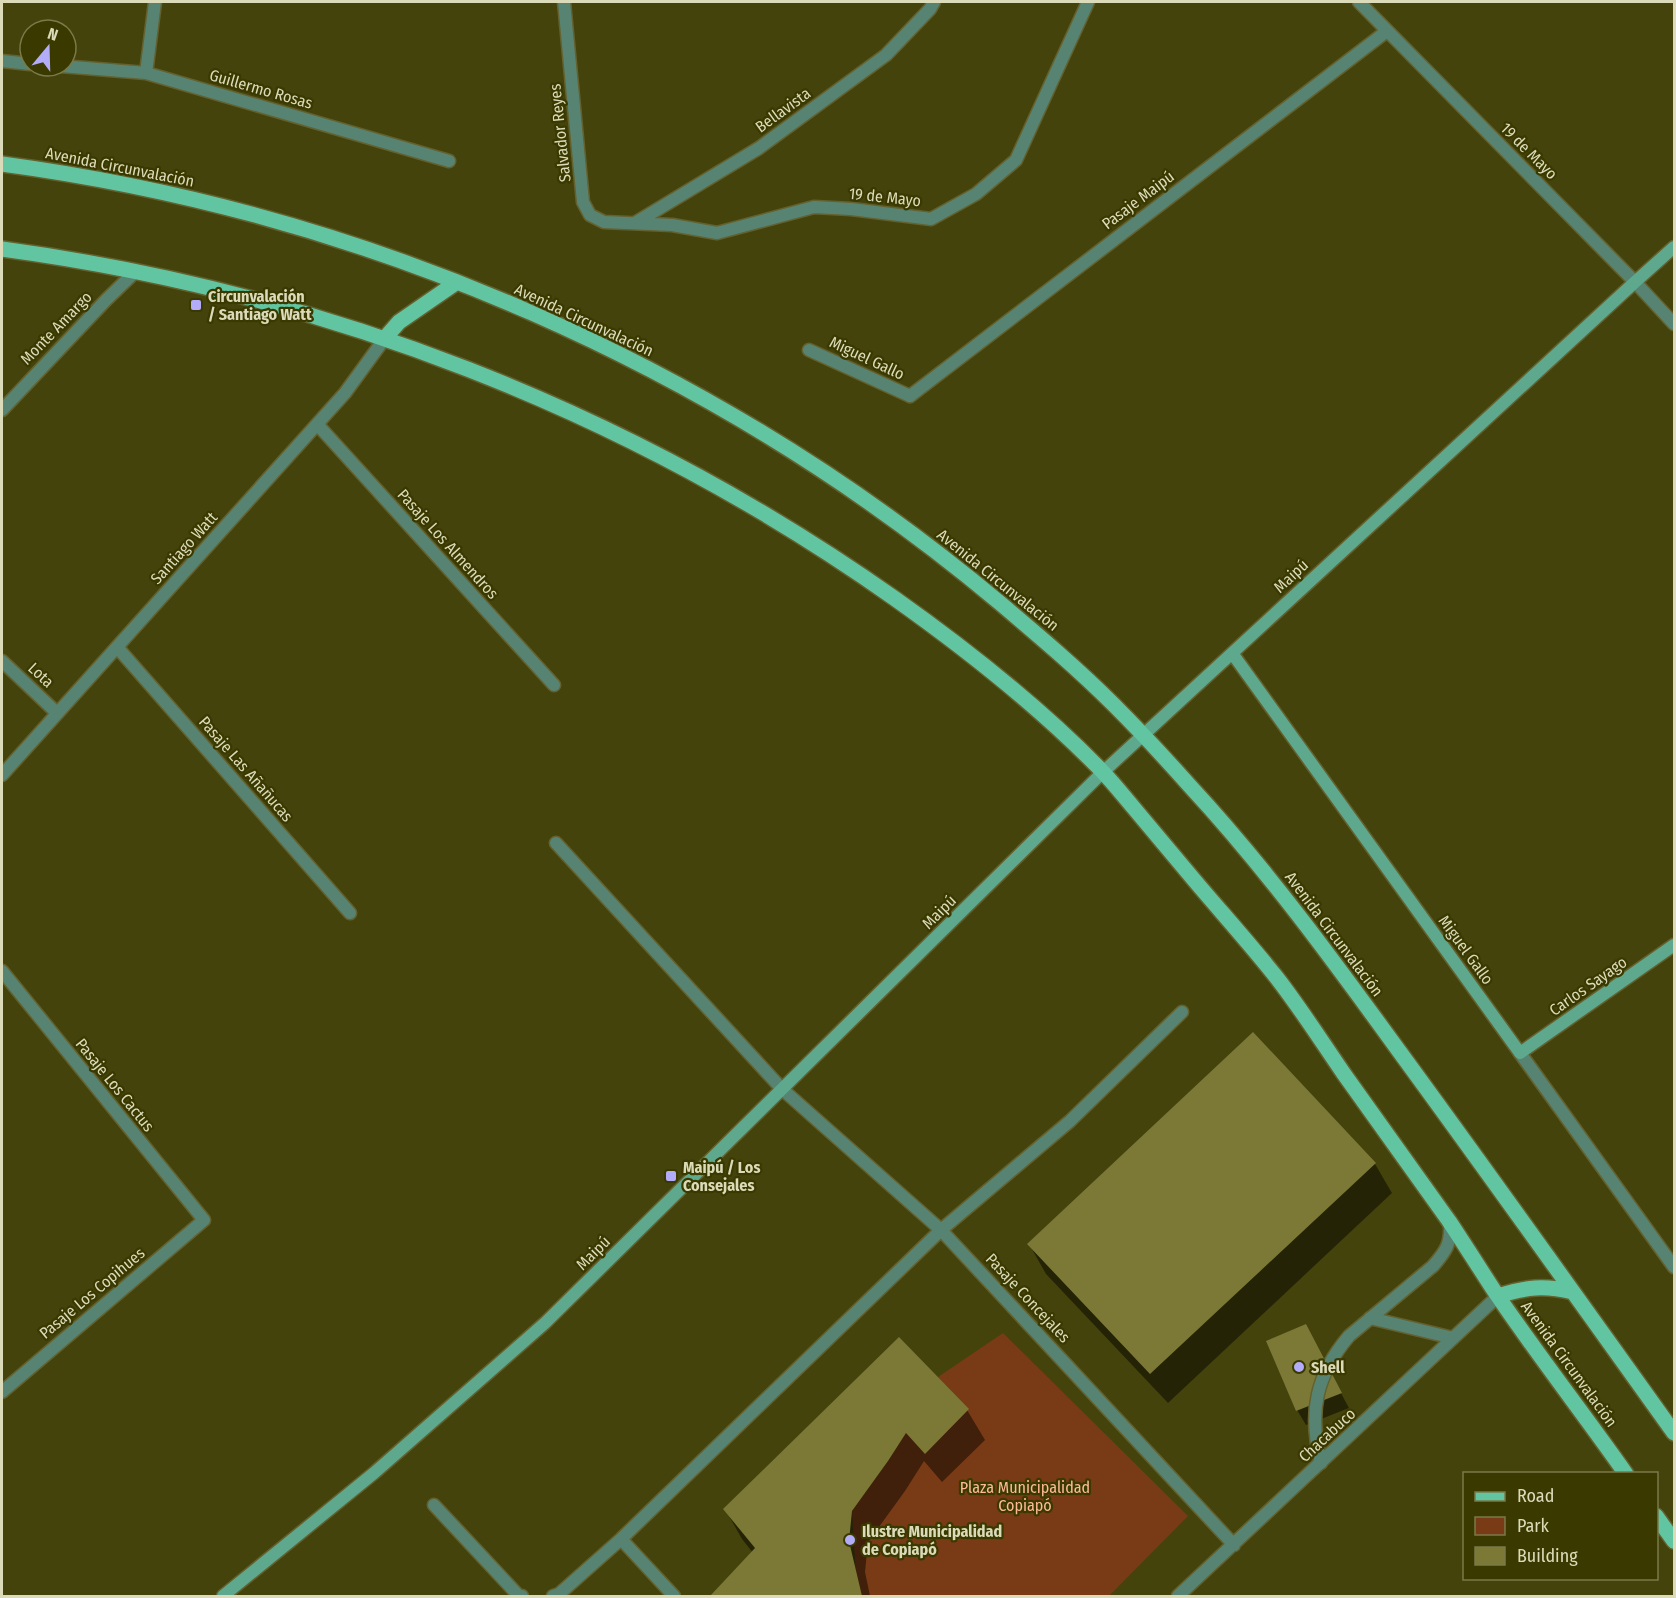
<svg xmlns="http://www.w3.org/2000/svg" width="1676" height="1598" font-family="'Fira Sans Condensed',sans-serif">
<rect width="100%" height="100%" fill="#45430c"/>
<path fill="#793a16" d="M 1003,1333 L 1188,1516 L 1109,1596 L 862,1596 L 856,1578 L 852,1511 L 888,1461 L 906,1433 L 925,1453 L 938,1377 Z"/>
<path fill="#0007" d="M 1375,1164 L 1392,1193 L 1168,1403 L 1046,1274 L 1029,1244 Z
M 899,1339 L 967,1410 L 985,1440 L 942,1482 L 924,1461 L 905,1491 L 868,1542 L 865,1572 L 870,1596 L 713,1596 L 753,1553 L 742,1539 L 725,1509 Z
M 1313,1341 L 1349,1408 L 1306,1425 L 1297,1410 Z"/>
<path fill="#7b7935" d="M 1253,1032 L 1376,1163 L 1150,1374 L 1027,1244 Z
M 1306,1324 L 1342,1393 L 1296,1411 L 1266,1341 Z
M 899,1337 L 969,1409 L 925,1454 L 906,1433 L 888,1461 L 852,1511 L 849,1541 L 862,1596 L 712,1596 L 711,1595 L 755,1548 L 723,1509 Z"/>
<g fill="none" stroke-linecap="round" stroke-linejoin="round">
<defs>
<path id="service" d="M 809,350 L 910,396
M 556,843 L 782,1089
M 1370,1318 L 1453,1338
M 1321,1463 C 1308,1412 1316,1375 1349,1336 L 1433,1266 C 1446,1251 1451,1244 1450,1224
M 434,1505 L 519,1596 L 522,1596
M 621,1539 L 674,1596
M 553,1596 L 559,1594 L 621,1539 L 941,1230 L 1070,1121 L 1182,1012"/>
<path id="minor" d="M 564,2 L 583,202 L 590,215 L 604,222 L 672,225 L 717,233 L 814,207 L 851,209 L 931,219 L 976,194 L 1016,160 L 1088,2
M 1359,2 L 1635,282 L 1674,324
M 2,61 L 30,64
M 61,66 L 146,73 L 449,161
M 146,73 L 155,2
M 635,223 L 759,148 L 886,55 L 930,9 L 934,2
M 910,396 L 1387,31
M 2,410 L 106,300 L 136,271
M 317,424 L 554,685
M 117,647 L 350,913
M 2,661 L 57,713
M 2,775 L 345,393 L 385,338
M 2,971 L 204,1220 L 2,1392
M 782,1089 L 941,1230 L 1234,1545
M 1178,1596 L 1498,1296"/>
<path id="tertiary" d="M 1520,1053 L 1674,1267"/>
<path id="secondary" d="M 1232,653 L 1520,1053 L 1674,945
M 223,1596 L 374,1473 L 545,1323 L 1103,772 L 1635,282 L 1674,247"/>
<path id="primary" d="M 2,164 C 367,213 717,366 1000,603 C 1039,636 1078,669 1114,705 C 1140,731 1165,758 1189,785 C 1266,868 1333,960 1399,1051 C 1492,1178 1583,1306 1674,1433
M 2,249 C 322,292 629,411 894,598 C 966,649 1036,704 1098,767 C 1111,780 1122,794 1133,807 C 1154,832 1174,856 1195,881 C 1222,913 1251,945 1277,978 C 1301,1009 1322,1042 1344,1074 C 1379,1123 1414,1172 1449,1221 C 1465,1245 1480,1269 1495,1292 C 1537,1354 1583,1413 1626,1474
M 385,338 L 399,322 L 457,282
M 1498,1296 C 1526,1287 1544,1285 1573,1292
M 1656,1516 L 1674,1541"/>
</defs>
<use href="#service" stroke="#63612f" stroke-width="15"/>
<use href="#minor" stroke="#63612f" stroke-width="15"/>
<use href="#tertiary" stroke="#63612f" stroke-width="15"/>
<use href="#secondary" stroke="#63612f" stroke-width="15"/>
<use href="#primary" stroke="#63612f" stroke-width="18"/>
<use href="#service" stroke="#578472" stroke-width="12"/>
<use href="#minor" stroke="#578472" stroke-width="12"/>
<use href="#tertiary" stroke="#578472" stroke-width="12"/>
<use href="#secondary" stroke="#5ea88d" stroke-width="12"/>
<use href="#primary" stroke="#62c5a1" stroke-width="15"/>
</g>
<g fill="#b3adf9" stroke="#3a3900" stroke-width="2">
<rect x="190" y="299" width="12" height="12" rx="3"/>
<rect x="665" y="1170" width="12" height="12" rx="3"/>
<circle cx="1299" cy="1367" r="6"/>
<circle cx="850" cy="1540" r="6"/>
</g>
<g text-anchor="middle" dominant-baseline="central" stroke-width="4.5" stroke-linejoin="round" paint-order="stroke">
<g font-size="16" fill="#dbdbb9" stroke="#3a3900">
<text transform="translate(261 89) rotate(16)">Guillermo Rosas</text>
<text transform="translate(783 110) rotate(-36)">Bellavista</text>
<text transform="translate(560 133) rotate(-96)">Salvador Reyes</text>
<text transform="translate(1529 151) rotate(45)">19 de Mayo</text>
<text transform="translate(120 167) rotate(11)">Avenida Circunvalación</text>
<text transform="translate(885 197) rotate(6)">19 de Mayo</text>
<text transform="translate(1138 200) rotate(-37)">Pasaje Maipú</text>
<text transform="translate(584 320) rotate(25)">Avenida Circunvalación</text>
<text transform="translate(56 328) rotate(-46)">Monte Amargo</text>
<text transform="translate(867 358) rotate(25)">Miguel Gallo</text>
<text transform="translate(448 544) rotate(48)">Pasaje Los Almendros</text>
<text transform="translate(184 548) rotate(-48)">Santiago Watt</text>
<text transform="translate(1291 576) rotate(-43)">Maipú</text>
<text transform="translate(998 580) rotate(39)">Avenida Circunvalación</text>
<text transform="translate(41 675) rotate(43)">Lota</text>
<text transform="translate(246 769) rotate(49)">Pasaje Las Añañucas</text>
<text transform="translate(939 912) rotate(-45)">Maipú</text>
<text transform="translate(1334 934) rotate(53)">Avenida Circunvalación</text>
<text transform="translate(1466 950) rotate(54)">Miguel Gallo</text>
<text transform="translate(1588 986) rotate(-35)">Carlos Sayago</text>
<text transform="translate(115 1085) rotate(51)">Pasaje Los Cactus</text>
<text transform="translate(593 1253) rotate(-45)">Maipú</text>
<text transform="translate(92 1293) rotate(-40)">Pasaje Los Copihues</text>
<text transform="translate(1028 1298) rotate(47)">Pasaje Concejales</text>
<text transform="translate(1569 1364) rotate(54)">Avenida Circunvalación</text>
<text transform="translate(1327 1435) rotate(-43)">Chacabuco</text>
</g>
<g font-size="16" font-weight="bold" fill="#dbdbb9" stroke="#3a3900" text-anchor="start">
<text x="208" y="296">Circunvalación<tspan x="208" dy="18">/ Santiago Watt</tspan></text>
<text x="683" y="1167">Maipú / Los<tspan x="683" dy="18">Consejales</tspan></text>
<text x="1311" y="1367">Shell</text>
<text x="862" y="1531">Ilustre Municipalidad<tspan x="862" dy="18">de Copiapó</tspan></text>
</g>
<g font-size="16" fill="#ffb996" stroke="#3a3900">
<text x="1025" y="1487">Plaza Municipalidad<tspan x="1025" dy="18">Copiapó</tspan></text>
</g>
</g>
<rect width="1676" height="1598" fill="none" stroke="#dbdbb9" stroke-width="6"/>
<rect x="1463" y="1472" width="195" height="108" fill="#3a3900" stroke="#7a7a4a" stroke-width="1.5"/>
<rect x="1475" y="1492" width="30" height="9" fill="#62c5a1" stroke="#7a7a4a" stroke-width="1.5"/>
<text x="1517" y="1502" font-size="18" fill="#dbdbb9">Road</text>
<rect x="1475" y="1517" width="30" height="18" fill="#793a16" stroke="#7a7a4a" stroke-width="1.5"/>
<text x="1517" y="1532" font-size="18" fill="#dbdbb9">Park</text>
<rect x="1475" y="1547" width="30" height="18" fill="#7b7935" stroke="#7a7a4a" stroke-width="1.5"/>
<text x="1517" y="1562" font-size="18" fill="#dbdbb9">Building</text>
<g transform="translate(48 48) rotate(19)"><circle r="28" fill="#3a3900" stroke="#7a7a4a" stroke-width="1.5"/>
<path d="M0-4.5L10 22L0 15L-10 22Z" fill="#b3adf9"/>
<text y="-9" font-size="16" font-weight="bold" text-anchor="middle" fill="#dbdbb9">N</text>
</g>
</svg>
